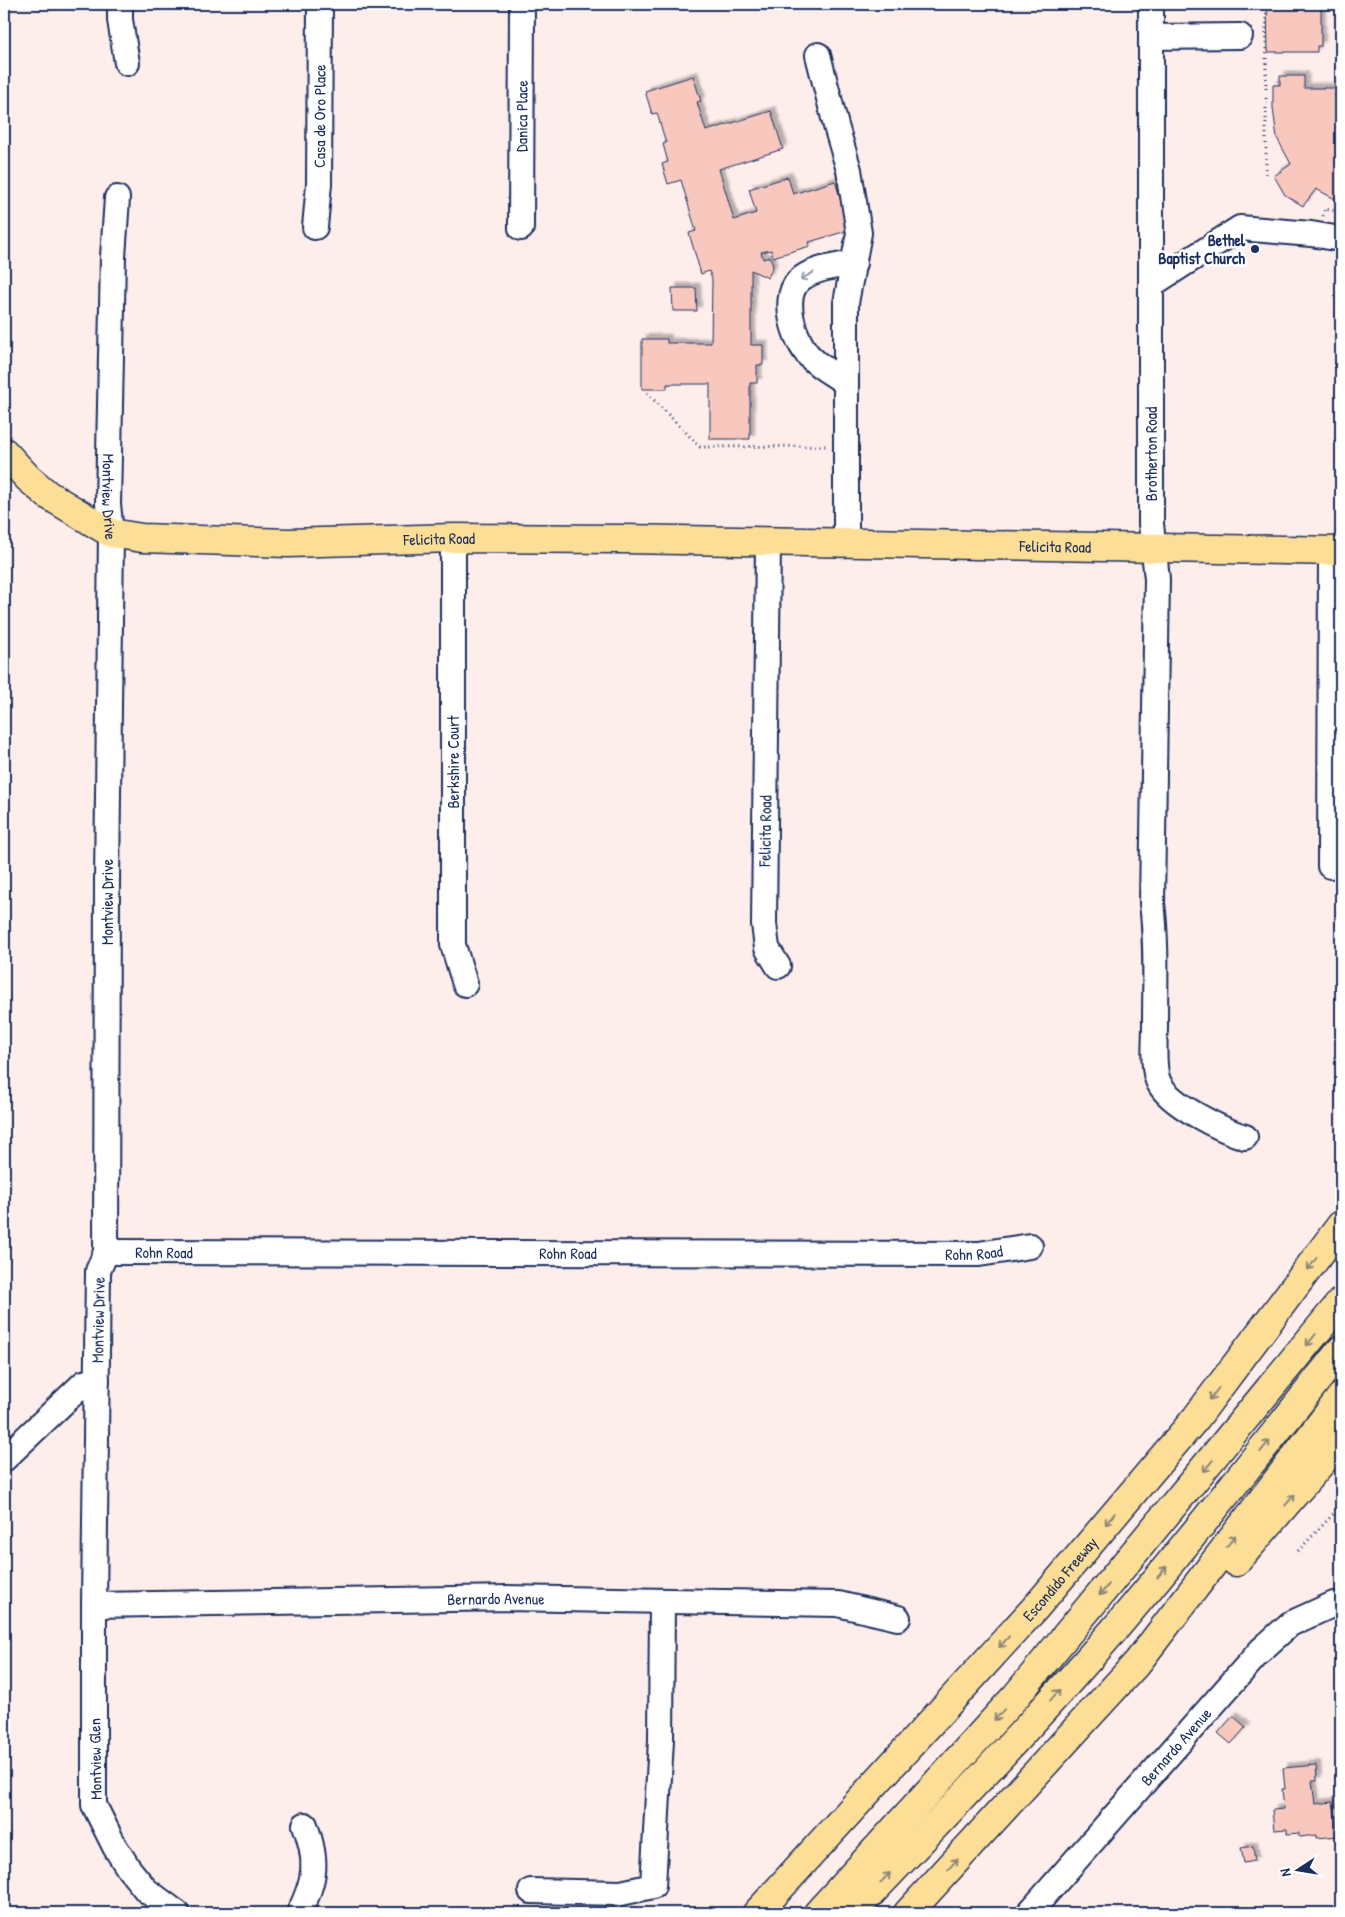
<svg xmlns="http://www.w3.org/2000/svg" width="1345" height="1917" font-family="'Patrick Hand',sans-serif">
<defs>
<filter id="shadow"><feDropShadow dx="4.5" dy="-4.5" stdDeviation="1" flood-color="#0004"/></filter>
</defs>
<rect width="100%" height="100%" fill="#fdeeec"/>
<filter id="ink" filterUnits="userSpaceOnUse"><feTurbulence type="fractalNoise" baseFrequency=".02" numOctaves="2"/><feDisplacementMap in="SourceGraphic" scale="10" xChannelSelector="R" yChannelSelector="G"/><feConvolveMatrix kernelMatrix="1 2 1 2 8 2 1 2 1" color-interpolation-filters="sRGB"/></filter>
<g filter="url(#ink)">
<path fill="#fce3de" d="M 626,4 L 1133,4 L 1133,8 L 626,6 Z"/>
<path fill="#f8c8bf" stroke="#1b2f5e" filter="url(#shadow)" d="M 1267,4 L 1321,4 L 1321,46 L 1317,46 L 1317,52 L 1268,52 Z
M 693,76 L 701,101 L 697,102 L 706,131 L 771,111 L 783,149 L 719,169 L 734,220 L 756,213 L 749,189 L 788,177 L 793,194 L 835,181 L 850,230 L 809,242 L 810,246 L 773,257 L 771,250 L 761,252 L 763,259 L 770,257 L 773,266 L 768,278 L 751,270 L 751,345 L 763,345 L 763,365 L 757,365 L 757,383 L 750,383 L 750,439 L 710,439 L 710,384 L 667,384 L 667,389 L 642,389 L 642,339 L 667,339 L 667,343 L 711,343 L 712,279 L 709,271 L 701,274 L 689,233 L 696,231 L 681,180 L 668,184 L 662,164 L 668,162 L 663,144 L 666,143 L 657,113 L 652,114 L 645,91 Z
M 1280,76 L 1304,76 L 1304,88 L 1341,88 L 1341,202 L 1316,189 L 1303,206 L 1285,195 L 1274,176 L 1291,164 L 1277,138 L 1273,108 L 1273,85 L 1280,85 Z
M 672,288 L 696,288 L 697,311 L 673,311 Z
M 1233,1716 L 1246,1727 L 1231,1744 L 1218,1733 Z
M 1316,1765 L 1317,1781 L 1312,1781 L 1315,1804 L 1333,1802 L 1338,1836 L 1317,1838 L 1317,1835 L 1299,1837 L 1299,1833 L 1287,1834 L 1287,1829 L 1274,1830 L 1272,1810 L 1284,1809 L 1282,1789 L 1285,1789 L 1283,1768 Z
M 1253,1846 L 1255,1861 L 1244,1863 L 1241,1848 Z"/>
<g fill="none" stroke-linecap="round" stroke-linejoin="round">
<defs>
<g id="minor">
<path d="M 120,4 L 120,20 L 127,63"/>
<path d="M 1151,4 L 1151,524 L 1157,579 L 1152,903 C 1157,944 1155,985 1155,1026 C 1155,1042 1152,1069 1159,1083 C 1170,1105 1222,1130 1245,1137"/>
<path d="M 1151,37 L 1240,36"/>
<path d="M 818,55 L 836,126 L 849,170 L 859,233 L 846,303 L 846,543"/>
<path id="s1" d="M 117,198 L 113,257 L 108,504 L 111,533 L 107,882 L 106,1252 L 98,1271 L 94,1605 L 94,1805 L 115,1847 L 129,1869 L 146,1890 L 177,1913"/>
<path id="s2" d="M 315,227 L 319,184 L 320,4"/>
<path id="s3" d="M 521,228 L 522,4"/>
<path d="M 1151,285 L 1240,228 L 1311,234 L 1341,239"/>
<path d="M 846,383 C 835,375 821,368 811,358 C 794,342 779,294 802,278 C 816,268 838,266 854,263"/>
<path d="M 453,538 L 453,945 L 465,984"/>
<path d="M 768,542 L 764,924 L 767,948 L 778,966"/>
<path d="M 1330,866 L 1331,551"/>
<path id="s4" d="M 106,1252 L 979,1254 L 1030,1246"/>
<path d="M 4,1459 L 84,1383 L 97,1380"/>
<path id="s5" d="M 94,1605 L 506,1598 L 838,1604 L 898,1618"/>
<path d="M 531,1891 L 621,1893 L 653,1886 L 661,1740 L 662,1602"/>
<path d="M 299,1913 C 316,1879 318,1861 305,1825"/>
<path id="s6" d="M 1029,1913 L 1261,1650 L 1290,1624 L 1334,1604 L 1341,1604"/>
</g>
<g id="major">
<path id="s7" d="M 4,452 L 28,478 L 48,495 L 111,533 L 142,538 L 288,543 L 453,538 L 623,539 L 1341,551"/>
</g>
<g id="highway">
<path d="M 1236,1562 L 1341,1440"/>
<path id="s8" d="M 757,1913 L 1036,1607 L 1196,1418 L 1341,1225"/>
<path d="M 818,1913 L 1016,1696 L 1341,1302"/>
<path d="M 852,1913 C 940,1821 1029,1728 1113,1631 C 1192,1539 1266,1444 1341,1350"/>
<path d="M 908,1913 L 1137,1663 L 1341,1397"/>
</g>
</defs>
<use href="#minor" stroke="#1b2f5e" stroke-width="28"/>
<use href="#major" stroke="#1b2f5e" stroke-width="31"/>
<use href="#highway" stroke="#1b2f5e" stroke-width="31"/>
<path stroke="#1b2f5e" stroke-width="3" stroke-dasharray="1 4" stroke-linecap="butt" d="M 1266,174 L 1266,4
M 1323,216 L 1325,209 L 1341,212
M 647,393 L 700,447 L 828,446
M 1298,1551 L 1341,1506"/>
<use href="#minor" stroke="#fff" stroke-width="24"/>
<use href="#major" stroke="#fcde96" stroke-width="28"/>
<use href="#highway" stroke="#fcde96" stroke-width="28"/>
</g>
<defs><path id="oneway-shaft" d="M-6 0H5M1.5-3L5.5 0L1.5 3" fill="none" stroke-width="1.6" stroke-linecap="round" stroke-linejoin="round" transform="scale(1.25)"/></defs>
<use stroke="#8d97ae" href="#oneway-shaft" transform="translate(807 276) rotate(152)"/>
<g stroke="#8c867a">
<use href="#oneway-shaft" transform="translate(1312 1264) rotate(127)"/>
<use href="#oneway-shaft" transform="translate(1311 1340) rotate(129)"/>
<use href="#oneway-shaft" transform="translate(1214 1394) rotate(127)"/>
<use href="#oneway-shaft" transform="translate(1265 1446) rotate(-52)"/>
<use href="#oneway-shaft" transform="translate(1208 1466) rotate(129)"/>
<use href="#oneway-shaft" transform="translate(1290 1500) rotate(-49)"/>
<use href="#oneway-shaft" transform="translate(1110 1519) rotate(130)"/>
<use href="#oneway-shaft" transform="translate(1231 1541) rotate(-52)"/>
<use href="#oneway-shaft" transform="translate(1162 1572) rotate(-50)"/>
<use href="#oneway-shaft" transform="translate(1104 1590) rotate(130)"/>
<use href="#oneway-shaft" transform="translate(1004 1642) rotate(132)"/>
<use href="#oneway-shaft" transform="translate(1055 1695) rotate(-48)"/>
<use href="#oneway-shaft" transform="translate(999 1715) rotate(132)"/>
<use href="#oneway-shaft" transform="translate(953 1864) rotate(-48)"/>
<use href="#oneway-shaft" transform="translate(885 1878) rotate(-46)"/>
</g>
</g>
<circle fill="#1b2f5e" stroke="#fff" stroke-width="2" cx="1255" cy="249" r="5"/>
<g text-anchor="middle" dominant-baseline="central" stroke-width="5" stroke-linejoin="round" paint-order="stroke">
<g font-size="16" fill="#1b2f5e" stroke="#fff">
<text stroke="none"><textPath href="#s2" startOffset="111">Casa de Oro Place</textPath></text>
<text stroke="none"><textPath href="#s3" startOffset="112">Danica Place</textPath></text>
<text transform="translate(1151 454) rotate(-90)">Brotherton Road</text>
<text stroke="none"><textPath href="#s1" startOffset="299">Montview Drive</textPath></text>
<text stroke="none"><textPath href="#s7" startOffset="464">Felicita Road</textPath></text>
<text stroke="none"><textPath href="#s7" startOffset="1080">Felicita Road</textPath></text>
<text transform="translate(453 762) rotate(-90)">Berkshire Court</text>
<text transform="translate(765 831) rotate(-89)">Felicita Road</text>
<text transform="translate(107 902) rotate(-90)">Montview Drive</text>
<text stroke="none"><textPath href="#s4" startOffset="58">Rohn Road</textPath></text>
<text stroke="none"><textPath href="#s4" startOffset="868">Rohn Road</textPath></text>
<text stroke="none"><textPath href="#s4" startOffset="462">Rohn Road</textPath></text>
<text transform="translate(98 1320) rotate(-89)">Montview Drive</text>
<text stroke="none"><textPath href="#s8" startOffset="451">Escondido Freeway</textPath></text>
<text stroke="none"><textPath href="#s5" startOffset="402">Bernardo Avenue</textPath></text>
<text stroke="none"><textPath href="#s6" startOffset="222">Bernardo Avenue</textPath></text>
<text transform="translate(95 1759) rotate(-91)">Montview Glen</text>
</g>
<g font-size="16" font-weight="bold" fill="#1b2f5e" stroke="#fff" text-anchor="end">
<text x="1245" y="240">Bethel<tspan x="1245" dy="18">Baptist Church</tspan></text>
</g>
</g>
<rect width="1345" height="1917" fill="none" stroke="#fff" stroke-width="20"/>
<rect x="10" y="10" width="1325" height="1897" fill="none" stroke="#1b2f5e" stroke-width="2" filter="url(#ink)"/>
<g transform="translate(1298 1870) rotate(258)" stroke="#ffffff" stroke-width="4" paint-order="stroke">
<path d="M0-4L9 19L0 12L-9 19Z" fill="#1b2f5e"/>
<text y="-8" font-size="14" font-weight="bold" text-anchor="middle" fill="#1b2f5e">N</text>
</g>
</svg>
